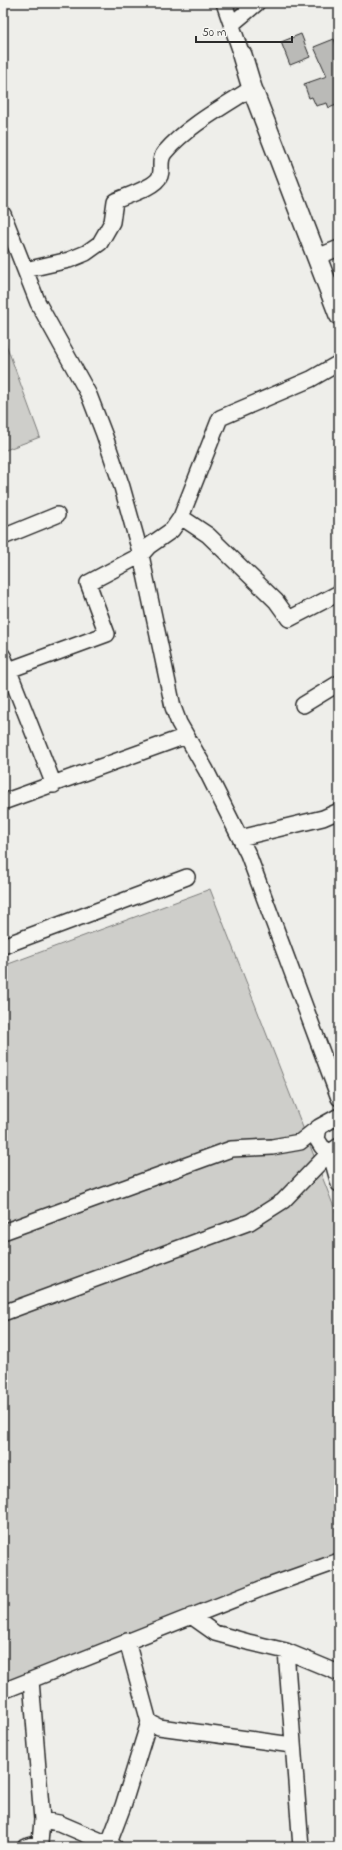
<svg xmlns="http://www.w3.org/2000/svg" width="342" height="1850" font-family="'Indie Flower',sans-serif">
<rect width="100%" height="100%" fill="#eeeeea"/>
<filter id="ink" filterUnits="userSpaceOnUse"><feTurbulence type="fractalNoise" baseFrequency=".025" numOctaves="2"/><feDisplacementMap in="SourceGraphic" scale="8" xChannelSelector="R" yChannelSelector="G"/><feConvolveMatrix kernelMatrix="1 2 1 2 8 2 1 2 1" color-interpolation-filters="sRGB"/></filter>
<g filter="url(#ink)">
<path fill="#cececa" stroke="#7c7c7a" d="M 3,336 L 40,437 L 3,451 Z
M 210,889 L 339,1220 L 339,1555 L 3,1683 L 3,966 Z"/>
<path fill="#babab7" stroke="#2b2b2b" d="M 301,34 L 310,57 L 290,65 L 281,42 Z
M 334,39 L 339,52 L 339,104 L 329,108 L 327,103 L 316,106 L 312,97 L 309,98 L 304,84 L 327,76 L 314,47 Z"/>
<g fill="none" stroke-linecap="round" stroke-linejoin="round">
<defs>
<path id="minor" d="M 224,3 L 242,55
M 232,24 L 257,3
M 3,214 L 38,303 L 89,395 L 104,434 L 122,487 L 141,555 L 173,707 L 179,723 L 206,770 L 248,854 L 339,1098
M 317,257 L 339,248
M 25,270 L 69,260 L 86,253 L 100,243 L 112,222 L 115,201 C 126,196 156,187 160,176 C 163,168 158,160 165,152 C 186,127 224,106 252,88
M 181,517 L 208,535 L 276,601 L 289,619 L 339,593
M 3,537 L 57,515
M 3,656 L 54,785
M 9,670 L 107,634 L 88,583 L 141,555 L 149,546 L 172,530 L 181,517 L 220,418 L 311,379 L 339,363
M 303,705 L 339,683
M 3,802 L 186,736
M 240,838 L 323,818 L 339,811
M 3,946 L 187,877
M 319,1127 L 317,1139 L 322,1147 L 330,1152 L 339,1184
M 3,1232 L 231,1149 L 272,1147 L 300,1142 L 319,1127 L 339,1116
M 3,1313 L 250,1222 L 283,1201 L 330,1152 L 339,1146
M 191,1616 L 215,1633 L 248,1642 L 286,1651 L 301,1847
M 286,1651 L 339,1673
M 31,1680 L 42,1820
M 3,1691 L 263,1588 L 339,1561
M 149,1722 L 159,1727 L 292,1745
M 109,1843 L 123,1806 L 149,1722 L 127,1641
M 25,1847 L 40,1843 L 42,1820 L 59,1823 L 115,1847"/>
<path id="major" d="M 242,55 L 252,88 L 339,315"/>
</defs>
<use href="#minor" stroke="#2b2b2b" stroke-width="18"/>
<use href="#major" stroke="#2b2b2b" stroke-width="22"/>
<use href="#minor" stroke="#f6f6f2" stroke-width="15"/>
<use href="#major" stroke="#f6f6f2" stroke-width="19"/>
</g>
</g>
<rect width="342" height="1850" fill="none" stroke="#f6f6f2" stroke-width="16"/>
<rect x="8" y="8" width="326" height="1834" fill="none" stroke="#2b2b2b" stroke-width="1.5" filter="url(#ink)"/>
<path d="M196 36v6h96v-6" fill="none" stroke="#2b2b2b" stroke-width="2"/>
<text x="202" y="36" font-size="12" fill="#2b2b2b" stroke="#f6f6f2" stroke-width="3" paint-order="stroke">50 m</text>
</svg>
